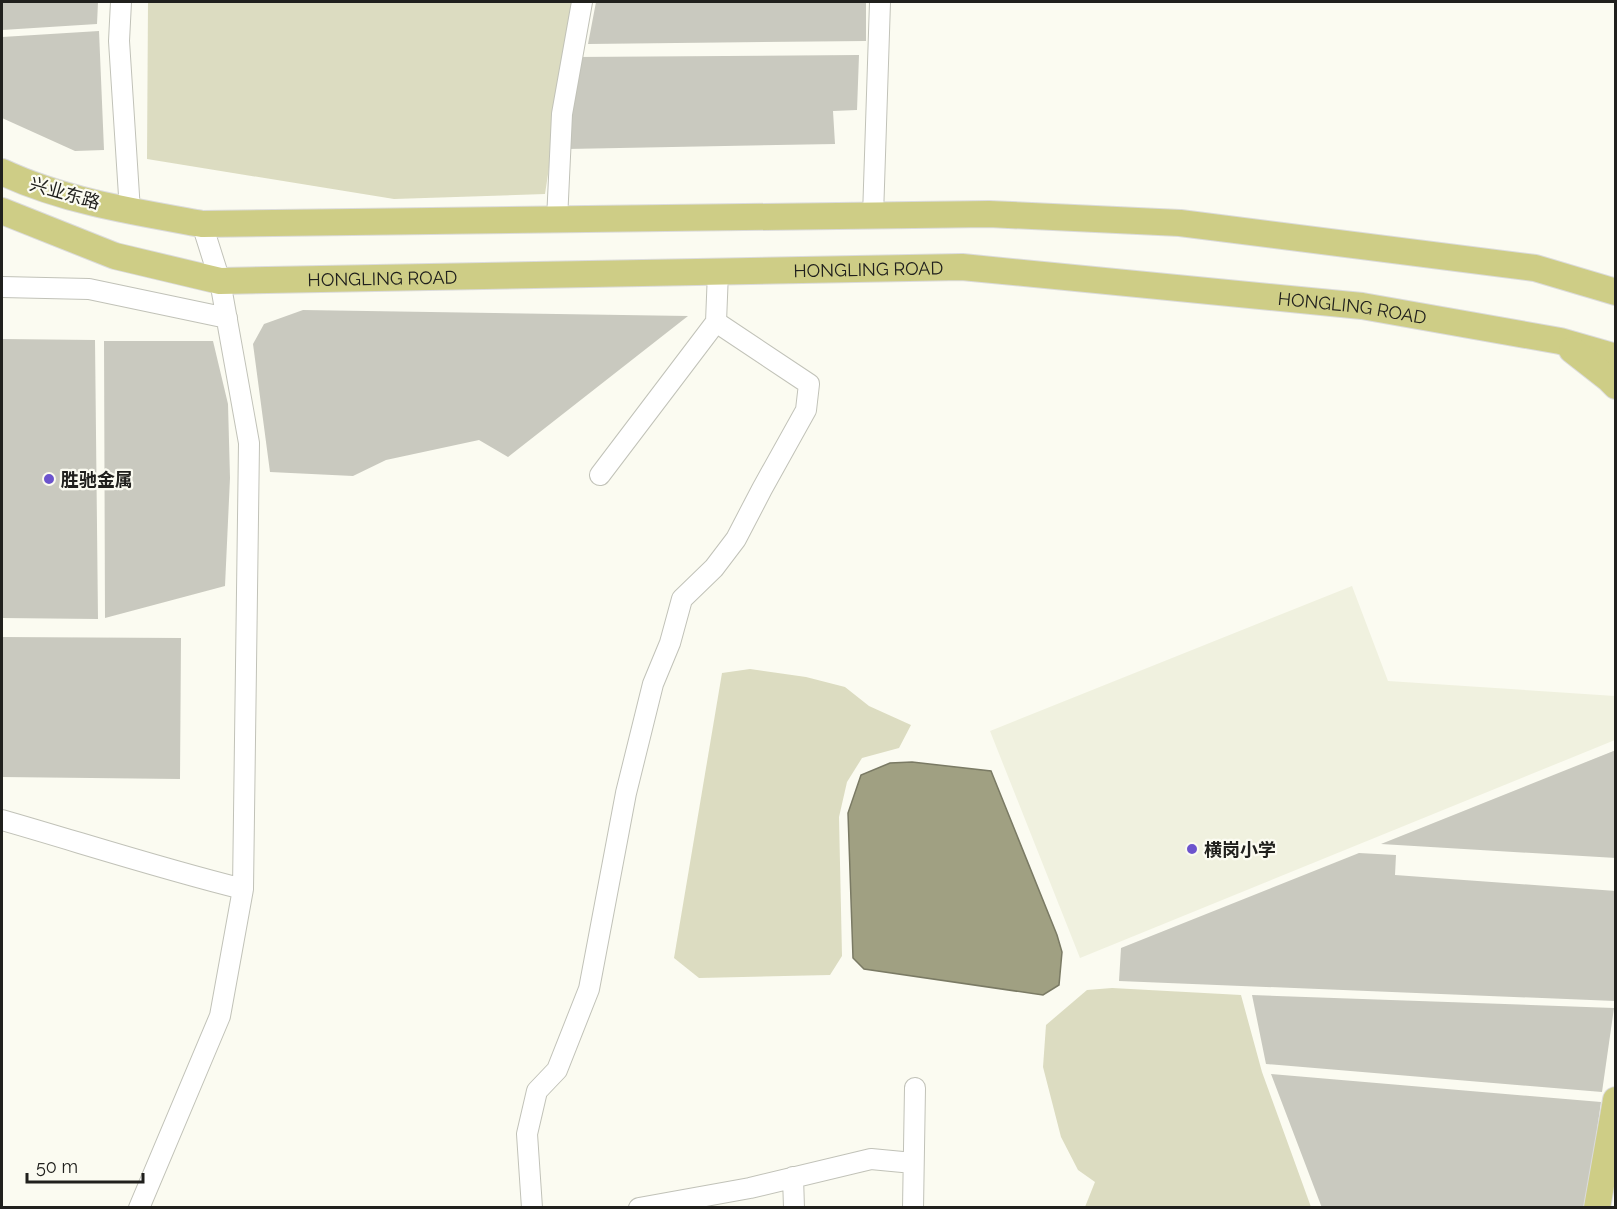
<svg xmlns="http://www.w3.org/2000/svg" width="1617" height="1209" font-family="Raleway,'Noto Sans SC',sans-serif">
<rect width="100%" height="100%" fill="#fbfbf1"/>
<path fill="#f0f1df" d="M 1352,586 L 1388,681 L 1615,696 L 1615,740 L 1080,958 L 990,731 Z"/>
<path fill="#dcdcc1" d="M 148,2 L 574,2 L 545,194 L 394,199 L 147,159 Z
M 750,669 L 806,677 L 845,687 L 869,706 L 911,725 L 899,748 L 862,758 L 847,782 L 839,817 L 842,956 L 830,975 L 699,978 L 674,958 L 722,673 Z
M 1112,988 L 1241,995 L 1262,1072 L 1311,1207 L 1085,1207 L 1095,1182 L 1078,1170 L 1061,1137 L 1043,1067 L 1046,1025 L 1087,990 Z"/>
<path fill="#a0a082" stroke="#7a7a64" stroke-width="1.5" d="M 912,762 L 991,771 L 1057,935 L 1062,952 L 1059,985 L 1043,995 L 864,969 L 853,958 L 848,813 L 861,775 L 890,763 Z"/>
<path fill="#c9c9bf" d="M 2,2 L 98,2 L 97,24 L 2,30 Z
M 596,2 L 866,2 L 866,41 L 588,44 Z
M 99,31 L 104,150 L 75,151 L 2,118 L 2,37 Z
M 859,55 L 857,110 L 833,111 L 835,144 L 567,149 L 574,57 Z
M 303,310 L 688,316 L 508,457 L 479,440 L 386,460 L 353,476 L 270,472 L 253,344 L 264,324 Z
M 2,339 L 95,340 L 98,619 L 2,618 Z
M 104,341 L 213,341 L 228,404 L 230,478 L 225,586 L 105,618 Z
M 2,637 L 181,638 L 180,779 L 2,777 Z
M 1616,750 L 1616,858 L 1381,844 Z
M 1359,853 L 1396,855 L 1395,875 L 1616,891 L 1615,1001 L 1119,981 L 1121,948 Z
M 1252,995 L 1614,1008 L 1602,1092 L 1266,1064 Z
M 1271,1074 L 1601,1102 L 1586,1208 L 1322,1208 Z"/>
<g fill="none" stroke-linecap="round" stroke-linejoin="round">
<defs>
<path id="minor" d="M 121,2 L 119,41 L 130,211
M 873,216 L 880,2
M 557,220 L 562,114 L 582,2
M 2,287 L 89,289 L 227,318
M 600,475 L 716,322 L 718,272
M 2,820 C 82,843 162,869 243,889
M 793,1177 L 794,1208
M 139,1208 L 220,1016 L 243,889 L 249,443 L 220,281 L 202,224
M 532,1208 L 527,1134 L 537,1091 L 557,1070 L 589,989 L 626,793 L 653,684 L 670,643 L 682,599 L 714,568 L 736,539 L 762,489 L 806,410 L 809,384 L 716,322
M 639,1208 L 750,1188 L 871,1159 L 913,1163
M 913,1208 L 915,1088"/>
<g id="major">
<path d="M 2,172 C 64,201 135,212 202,224 L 989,214 L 1180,223 L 1535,268 L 1616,292"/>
<path id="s1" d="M 2,211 L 115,256 L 220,281 L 962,267 L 1362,306 L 1560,341 L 1616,357"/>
<path d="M 1572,350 L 1609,379 L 1616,386"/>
<path d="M 1597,1208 L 1616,1100"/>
</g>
</defs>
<use href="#minor" stroke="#c1c2b8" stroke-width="22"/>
<use href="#major" stroke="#dbdbdb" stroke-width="28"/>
<use href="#minor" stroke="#fff" stroke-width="20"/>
<use href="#major" stroke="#cecd86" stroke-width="26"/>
</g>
<g fill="#6c54cd" stroke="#fbfbf1" stroke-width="2">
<circle cx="49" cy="479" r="6"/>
<circle cx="1192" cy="849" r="6"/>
</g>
<g text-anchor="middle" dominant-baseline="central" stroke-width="4.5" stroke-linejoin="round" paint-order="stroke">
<g font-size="18" fill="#20201d" stroke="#fbfbf1">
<text transform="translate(65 193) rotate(16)">兴业东路</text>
<text stroke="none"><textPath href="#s1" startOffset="878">HONGLING ROAD</textPath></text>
<text stroke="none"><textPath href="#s1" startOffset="392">HONGLING ROAD</textPath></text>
<text stroke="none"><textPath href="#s1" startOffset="1364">HONGLING ROAD</textPath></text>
</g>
<g font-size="18" font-weight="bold" fill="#20201d" stroke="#fbfbf1" text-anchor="start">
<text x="61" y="479">胜驰金属</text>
<text x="1204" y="849">横岗小学</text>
</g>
</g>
<rect width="1617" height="1209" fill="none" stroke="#20201d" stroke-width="6"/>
<path d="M27 1173v9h116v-9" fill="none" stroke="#20201d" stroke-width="3"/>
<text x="36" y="1173" font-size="18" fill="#20201d" stroke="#fbfbf1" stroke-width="4.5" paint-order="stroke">50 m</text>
</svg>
